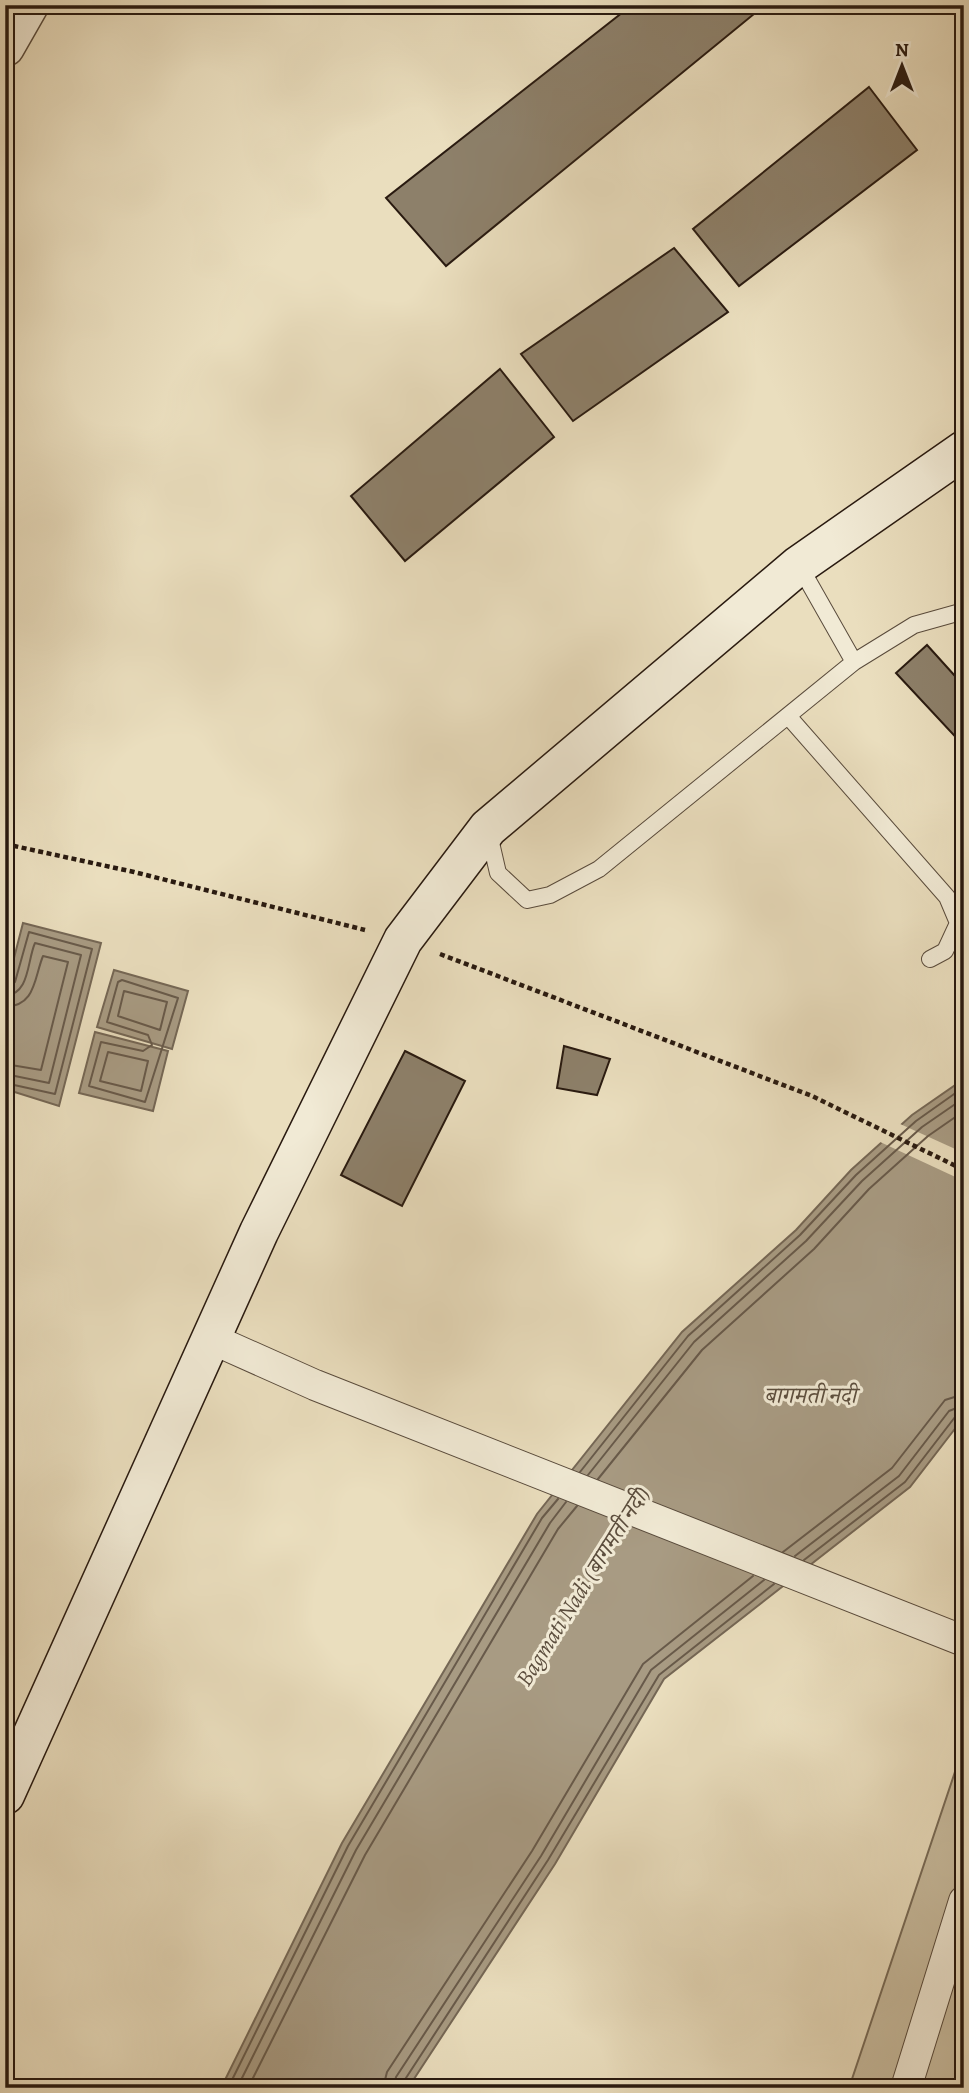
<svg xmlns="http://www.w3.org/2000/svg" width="969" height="2093" font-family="Alegreya,'Noto Serif Devanagari',serif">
<rect width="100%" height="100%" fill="#eadebe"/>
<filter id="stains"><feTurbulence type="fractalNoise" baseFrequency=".00286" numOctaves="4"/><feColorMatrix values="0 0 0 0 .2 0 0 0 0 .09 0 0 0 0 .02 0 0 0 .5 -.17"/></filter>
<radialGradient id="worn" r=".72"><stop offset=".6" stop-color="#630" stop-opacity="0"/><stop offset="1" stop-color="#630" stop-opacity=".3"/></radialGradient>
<path fill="#c9bda0" stroke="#796c58" stroke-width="2" d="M 964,1745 L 964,2088 L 849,2088 Z"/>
<path fill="#a89b83" stroke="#756755" stroke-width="2" d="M 23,923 L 101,943 L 59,1106 L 5,1089 L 5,993 Z
M 114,970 L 188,991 L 172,1049 L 97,1027 Z
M 95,1032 L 168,1051 L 153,1111 L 79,1093 Z
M 964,1079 L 964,1417 L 910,1487 L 664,1679 L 555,1864 L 408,2088 L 221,2088 L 342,1843 L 537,1514 L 682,1332 L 796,1230 L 851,1170 L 912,1115 Z"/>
<path fill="#eadebe" d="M 898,1123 L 964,1153 L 964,1181 L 878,1141 Z"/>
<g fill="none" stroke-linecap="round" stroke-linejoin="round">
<path stroke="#685a4a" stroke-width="2" d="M 122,980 L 178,998 L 145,1102 L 89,1086 L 101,1042 L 143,1051 L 152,1045 L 148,1035 L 107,1022 L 118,982 Z
M 5,987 L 15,982 L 29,932 L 92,949 L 55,1094 L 5,1083
M 124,991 L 167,1002 L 160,1030 L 118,1016 Z
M 5,996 C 30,994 27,961 35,943 L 81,955 L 49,1083 L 5,1074
M 5,1007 C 36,1006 34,978 43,956 L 68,962 L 41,1070 L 5,1064
M 108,1052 L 148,1061 L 141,1091 L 100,1081 Z
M 580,1472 L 688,1336 L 800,1235 L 856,1175 L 916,1121 L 964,1087
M 588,1475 L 694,1342 L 806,1241 L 862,1181 L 922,1127 L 964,1098
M 598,1479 L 702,1350 L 814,1249 L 869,1189 L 928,1136 L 964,1111
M 783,1552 L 892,1468 L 945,1400 L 964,1394
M 795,1556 L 899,1476 L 949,1411 L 964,1405
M 804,1560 L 905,1482 L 955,1417 L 964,1414
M 228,2088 L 348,1846 L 542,1518 L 558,1499
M 237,2088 L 356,1850 L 550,1523 L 566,1502
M 248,2088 L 365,1855 L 558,1529 L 577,1506
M 383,2088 L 387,2072 L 532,1851 L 643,1664 L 753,1576
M 394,2088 L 396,2077 L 541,1856 L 651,1670 L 764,1580
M 403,2088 L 404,2081 L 548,1860 L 659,1675 L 774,1584"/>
</g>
<path fill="#8d806a" stroke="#291a10" stroke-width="2" d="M 632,5 L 765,5 L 446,266 L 386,198 Z
M 869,87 L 917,150 L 739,286 L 693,229 Z
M 674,248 L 728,312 L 573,421 L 521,354 Z
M 500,369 L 554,437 L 405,561 L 351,496 Z
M 927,645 L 964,686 L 964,746 L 896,673 Z
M 564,1046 L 610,1059 L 597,1095 L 557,1088 Z
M 405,1051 L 465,1081 L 402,1206 L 341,1175 Z"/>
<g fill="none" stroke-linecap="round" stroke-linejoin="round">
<defs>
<path id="service" d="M 799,565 L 854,662
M 788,716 L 947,897 L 958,923 L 945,951 L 930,959
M 489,834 L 498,873 L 527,900 L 550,895 L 599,869 L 854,662 L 914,625 L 964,611"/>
<path id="minor" d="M 212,1339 L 315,1385 L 964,1641
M 906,2088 L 964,1901"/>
<path id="tertiary" d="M 5,47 L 29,5"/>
<path id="secondary" d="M 5,1795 L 259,1232 L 403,940 L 488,828 L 799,565 L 964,450"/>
</defs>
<use href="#service" stroke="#594b3c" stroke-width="18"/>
<use href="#minor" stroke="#594b3c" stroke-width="32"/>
<use href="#tertiary" stroke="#594b3c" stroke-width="41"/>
<use href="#secondary" stroke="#291a10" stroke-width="41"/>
<path stroke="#291a10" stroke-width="4.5" stroke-dasharray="5 3.5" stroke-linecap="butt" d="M 5,844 L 134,872 L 365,930
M 440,954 L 812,1096 L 964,1170"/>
<use href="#service" stroke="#f1ead5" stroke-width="16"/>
<use href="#minor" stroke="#f1ead5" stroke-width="30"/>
<use href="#tertiary" stroke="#f1ead5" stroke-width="38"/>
<use href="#secondary" stroke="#f1ead5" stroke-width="38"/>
</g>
<g text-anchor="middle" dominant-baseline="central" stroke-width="6" stroke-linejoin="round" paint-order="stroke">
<g font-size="23" font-style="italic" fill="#5c4e3e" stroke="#f1ead5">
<text x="810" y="1395">बागमती नदी</text>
<text transform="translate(583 1586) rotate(-58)">Bagmati Nadi (बागमती नदी)</text>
</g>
</g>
<rect width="969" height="2093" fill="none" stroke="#eadebe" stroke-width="28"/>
<rect x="7" y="7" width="955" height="2079" fill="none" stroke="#291a10" stroke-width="3.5"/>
<rect x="14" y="14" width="941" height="2065" fill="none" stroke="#291a10" stroke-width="2"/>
<g transform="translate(902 66)" stroke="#f1ead5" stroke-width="5" paint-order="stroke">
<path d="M0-5L12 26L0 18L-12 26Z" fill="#291a10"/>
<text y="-10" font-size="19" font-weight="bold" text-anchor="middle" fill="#291a10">N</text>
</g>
<rect width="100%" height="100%" filter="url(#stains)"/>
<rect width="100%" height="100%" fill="url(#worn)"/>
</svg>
